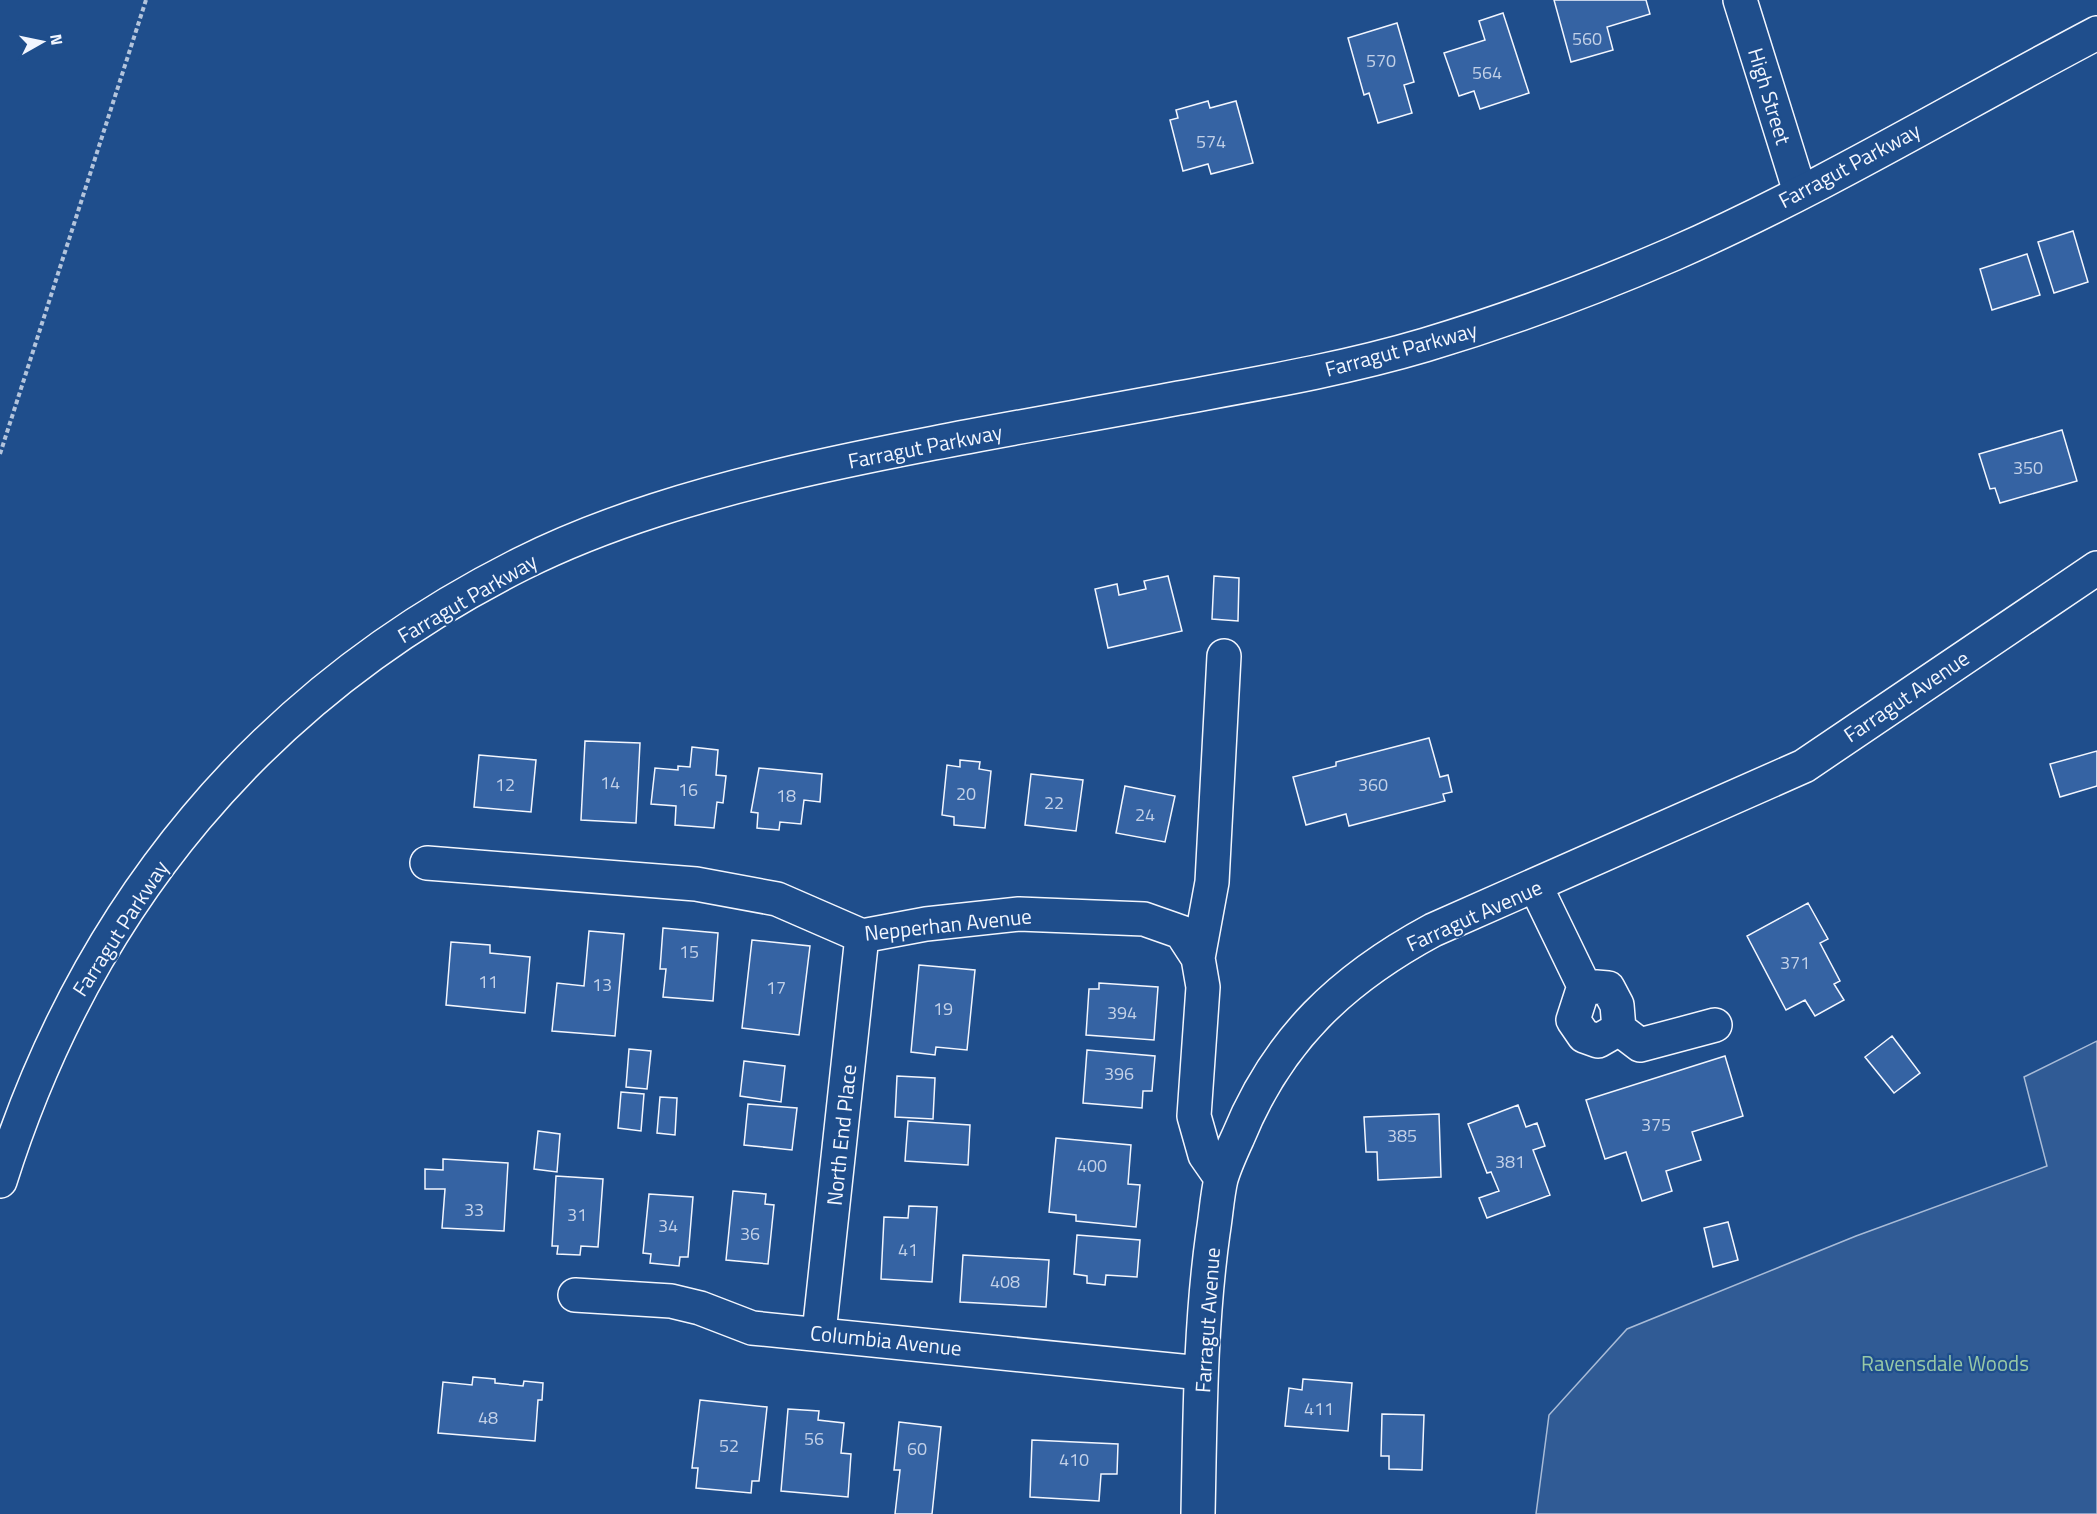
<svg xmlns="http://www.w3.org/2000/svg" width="2097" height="1514" font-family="'Titillium Web',sans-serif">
<rect width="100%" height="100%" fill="#1f4e8c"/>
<path fill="#305b95" stroke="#a8bbd7" stroke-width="1.5" d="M 2097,1041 L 2097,1514 L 1536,1514 L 1549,1415 L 1627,1329 L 1856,1236 L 2047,1166 L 2024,1077 Z"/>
<path fill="#3563a3" stroke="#f2f6ff" stroke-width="1.5" d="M 1554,0 L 1646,0 L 1650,14 L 1607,27 L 1613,50 L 1571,62 Z
M 1503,13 L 1529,93 L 1480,109 L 1474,91 L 1459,96 L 1444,53 L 1485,40 L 1479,21 Z
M 1397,23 L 1414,82 L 1404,85 L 1412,113 L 1378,123 L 1369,93 L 1364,95 L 1348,38 Z
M 1208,101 L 1210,108 L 1236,101 L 1253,163 L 1211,174 L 1208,164 L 1183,171 L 1170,120 L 1178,118 L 1176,110 Z
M 2073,231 L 2088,282 L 2054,293 L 2038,242 Z
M 2027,254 L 2040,295 L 1992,310 L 1980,269 Z
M 2062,430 L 2077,481 L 2000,503 L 1995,488 L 1990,489 L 1979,454 Z
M 1168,576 L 1182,631 L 1108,648 L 1095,589 L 1117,584 L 1119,595 L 1146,589 L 1144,581 Z
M 1214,576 L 1239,578 L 1238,621 L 1212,619 Z
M 1429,738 L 1440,777 L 1448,775 L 1452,792 L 1443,794 L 1445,801 L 1349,826 L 1346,814 L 1306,825 L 1293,777 L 1336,766 L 1336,762 Z
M 585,741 L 640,743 L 636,823 L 581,820 Z
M 692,747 L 718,750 L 716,775 L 726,776 L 723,803 L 717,802 L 714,828 L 675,825 L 676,806 L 651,804 L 655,768 L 678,770 L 678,766 L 690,767 Z
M 2097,751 L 2097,786 L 2060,797 L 2050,764 Z
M 479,755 L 536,760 L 531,812 L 474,807 Z
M 960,760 L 980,762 L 979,769 L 991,771 L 985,828 L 954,825 L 954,817 L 942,815 L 947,765 L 960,767 Z
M 759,768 L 822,774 L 820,802 L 804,800 L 801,824 L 780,822 L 779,830 L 757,828 L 758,813 L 751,812 Z
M 1031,774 L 1083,780 L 1076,831 L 1025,825 Z
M 1125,786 L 1175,796 L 1165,842 L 1116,833 Z
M 1808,903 L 1828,939 L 1820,943 L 1840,981 L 1834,984 L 1844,1000 L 1815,1016 L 1805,1000 L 1786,1010 L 1747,936 Z
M 663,928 L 718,933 L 713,1001 L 663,997 L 666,969 L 660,969 Z
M 589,931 L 624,934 L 615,1036 L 552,1031 L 557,983 L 584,986 Z
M 752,940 L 810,946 L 799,1035 L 742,1028 Z
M 451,942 L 490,945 L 490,953 L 530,957 L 525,1013 L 446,1005 Z
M 919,965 L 975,970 L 967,1050 L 936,1047 L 935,1055 L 911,1052 Z
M 1099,983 L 1158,987 L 1154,1040 L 1086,1035 L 1089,989 L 1099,989 Z
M 1892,1036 L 1920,1073 L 1894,1093 L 1865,1057 Z
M 629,1049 L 651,1051 L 647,1089 L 626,1087 Z
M 1087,1050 L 1155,1056 L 1152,1091 L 1143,1091 L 1142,1108 L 1083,1103 Z
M 1725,1056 L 1743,1116 L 1692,1132 L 1701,1160 L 1666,1171 L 1672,1191 L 1642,1201 L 1626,1152 L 1605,1159 L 1586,1100 Z
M 744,1061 L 785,1066 L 781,1102 L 740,1096 Z
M 897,1076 L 935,1078 L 933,1119 L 895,1117 Z
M 621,1092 L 644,1094 L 641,1131 L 618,1128 Z
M 660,1097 L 677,1098 L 675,1135 L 657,1133 Z
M 748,1104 L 797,1108 L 792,1150 L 744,1145 Z
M 1518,1105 L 1526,1127 L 1537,1123 L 1545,1146 L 1533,1150 L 1550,1195 L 1487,1218 L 1479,1198 L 1499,1191 L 1491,1172 L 1487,1173 L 1468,1124 Z
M 1439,1114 L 1441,1177 L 1378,1180 L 1377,1152 L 1366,1152 L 1364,1117 Z
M 908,1121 L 970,1125 L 968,1165 L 905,1161 Z
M 538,1131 L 560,1134 L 557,1172 L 534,1169 Z
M 1056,1138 L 1131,1145 L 1128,1184 L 1140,1185 L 1136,1227 L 1076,1221 L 1076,1215 L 1049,1212 Z
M 443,1159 L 508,1163 L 504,1231 L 442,1228 L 445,1189 L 425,1189 L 425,1169 L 443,1170 Z
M 556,1176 L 603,1179 L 598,1247 L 581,1246 L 580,1255 L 557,1254 L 558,1246 L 552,1246 Z
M 733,1191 L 766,1194 L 765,1204 L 774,1205 L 768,1264 L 726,1260 Z
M 649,1194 L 693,1197 L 688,1257 L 680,1257 L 679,1266 L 650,1263 L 651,1254 L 643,1253 Z
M 909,1206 L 937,1207 L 932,1282 L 881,1279 L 884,1217 L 908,1218 Z
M 1728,1222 L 1738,1260 L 1713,1267 L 1704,1228 Z
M 1077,1235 L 1140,1240 L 1137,1277 L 1106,1275 L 1105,1285 L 1087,1283 L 1087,1276 L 1074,1274 Z
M 963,1255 L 1049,1260 L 1046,1307 L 960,1302 Z
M 473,1377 L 495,1379 L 495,1383 L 523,1386 L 524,1381 L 543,1383 L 542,1400 L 538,1400 L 535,1441 L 438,1433 L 443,1382 L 472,1385 Z
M 1303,1379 L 1352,1383 L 1348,1431 L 1285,1426 L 1289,1388 L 1302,1390 Z
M 700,1400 L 767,1407 L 759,1481 L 752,1481 L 751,1493 L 696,1488 L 698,1468 L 692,1468 Z
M 788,1409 L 819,1411 L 818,1420 L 844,1423 L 841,1453 L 851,1454 L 848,1497 L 781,1491 Z
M 1382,1414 L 1424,1415 L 1422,1470 L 1389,1469 L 1389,1456 L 1381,1456 Z
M 899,1422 L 941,1427 L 932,1514 L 895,1514 L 900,1470 L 894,1470 Z
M 1032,1440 L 1118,1444 L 1117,1474 L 1101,1474 L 1099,1501 L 1030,1497 Z"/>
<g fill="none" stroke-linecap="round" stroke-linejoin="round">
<defs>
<path id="minor" d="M 1740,0 L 1800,192
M 427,863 L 696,884 L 777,899 L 862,936 L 926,924 L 1019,914 L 1144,919 L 1181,932 L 1198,958 L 1203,987 L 1194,1116 L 1205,1155 L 1221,1178
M 1536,887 L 1584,986 L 1608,988 L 1617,1005 L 1619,1029 L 1598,1041 L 1584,1036 L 1573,1020 L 1584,986
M 1198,958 L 1212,882 L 1224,656
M 1619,1029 L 1640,1045 L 1715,1025
M 575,1295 L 671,1301 L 700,1308 L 752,1328 L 1201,1373
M 819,1333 L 862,936
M 1198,1514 C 1200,1420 1200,1326 1213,1233 C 1216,1215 1217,1196 1221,1179 C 1225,1165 1232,1150 1238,1137 C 1278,1039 1342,979 1433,930 L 1804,766 L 2097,568"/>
<path id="major" d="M 0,1181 C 87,905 262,694 521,564 C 607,521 702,494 795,472 C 922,443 1051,422 1179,398 C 1261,383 1344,369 1425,345 C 1509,320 1592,289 1673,254 C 1819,190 1956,107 2097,33"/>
</defs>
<use href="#minor" stroke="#f2f6ff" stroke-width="36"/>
<use href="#major" stroke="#f2f6ff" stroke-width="36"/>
<path stroke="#b3c4dc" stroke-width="4" stroke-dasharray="4.5 3" stroke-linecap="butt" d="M 0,454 L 146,0"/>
<use href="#minor" stroke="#1f4e8c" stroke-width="33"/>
<use href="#major" stroke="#1f4e8c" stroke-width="33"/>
</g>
<g text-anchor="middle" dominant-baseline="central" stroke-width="4.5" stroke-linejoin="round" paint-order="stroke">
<g font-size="18" fill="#c3d1e8">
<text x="1587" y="38">560</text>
<text x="1381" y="60">570</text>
<text x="1487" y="72">564</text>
<text x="1211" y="141">574</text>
<text x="2028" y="467">350</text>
<text x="610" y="782">14</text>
<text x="505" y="784">12</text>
<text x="1373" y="784">360</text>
<text x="688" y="789">16</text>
<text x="966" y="793">20</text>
<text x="786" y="795">18</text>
<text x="1054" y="802">22</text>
<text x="1145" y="814">24</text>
<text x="689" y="951">15</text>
<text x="1795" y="962">371</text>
<text x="488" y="981">11</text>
<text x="602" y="984">13</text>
<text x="776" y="987">17</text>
<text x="943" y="1008">19</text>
<text x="1122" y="1012">394</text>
<text x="1119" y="1073">396</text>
<text x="1656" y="1124">375</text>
<text x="1402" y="1135">385</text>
<text x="1510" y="1161">381</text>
<text x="1092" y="1165">400</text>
<text x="474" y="1209">33</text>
<text x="577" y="1214">31</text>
<text x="668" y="1225">34</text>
<text x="750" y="1233">36</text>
<text x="908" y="1249">41</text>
<text x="1005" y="1281">408</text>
<text x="1319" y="1408">411</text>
<text x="488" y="1417">48</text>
<text x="814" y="1438">56</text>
<text x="729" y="1445">52</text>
<text x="917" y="1448">60</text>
<text x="1074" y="1459">410</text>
</g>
<g font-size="21" fill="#f2f6ff" stroke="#1f4e8c">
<text transform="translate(1770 96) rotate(73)">High Street</text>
<text transform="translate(1849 165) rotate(-28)">Farragut Parkway</text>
<text transform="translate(1401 349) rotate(-15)">Farragut Parkway</text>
<text transform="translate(925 446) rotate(-11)">Farragut Parkway</text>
<text transform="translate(467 598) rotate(-30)">Farragut Parkway</text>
<text transform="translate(1906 696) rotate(-34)">Farragut Avenue</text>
<text transform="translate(1474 915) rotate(-24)">Farragut Avenue</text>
<text transform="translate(948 924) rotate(-6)">Nepperhan Avenue</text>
<text transform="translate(120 928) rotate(-57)">Farragut Parkway</text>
<text transform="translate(841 1135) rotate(-84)">North End Place</text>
<text transform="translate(1207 1320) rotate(-86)">Farragut Avenue</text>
<text transform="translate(886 1340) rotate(6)">Columbia Avenue</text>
</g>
<g font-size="21" fill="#97c8a6" stroke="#1f4e8c">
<text x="1945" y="1363">Ravensdale Woods</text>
</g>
</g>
<g transform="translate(42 42) rotate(81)" stroke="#1f4e8c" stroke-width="4.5" paint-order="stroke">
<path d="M0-4.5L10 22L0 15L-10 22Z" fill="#f2f6ff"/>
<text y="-9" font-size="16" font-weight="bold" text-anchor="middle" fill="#f2f6ff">N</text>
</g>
</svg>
